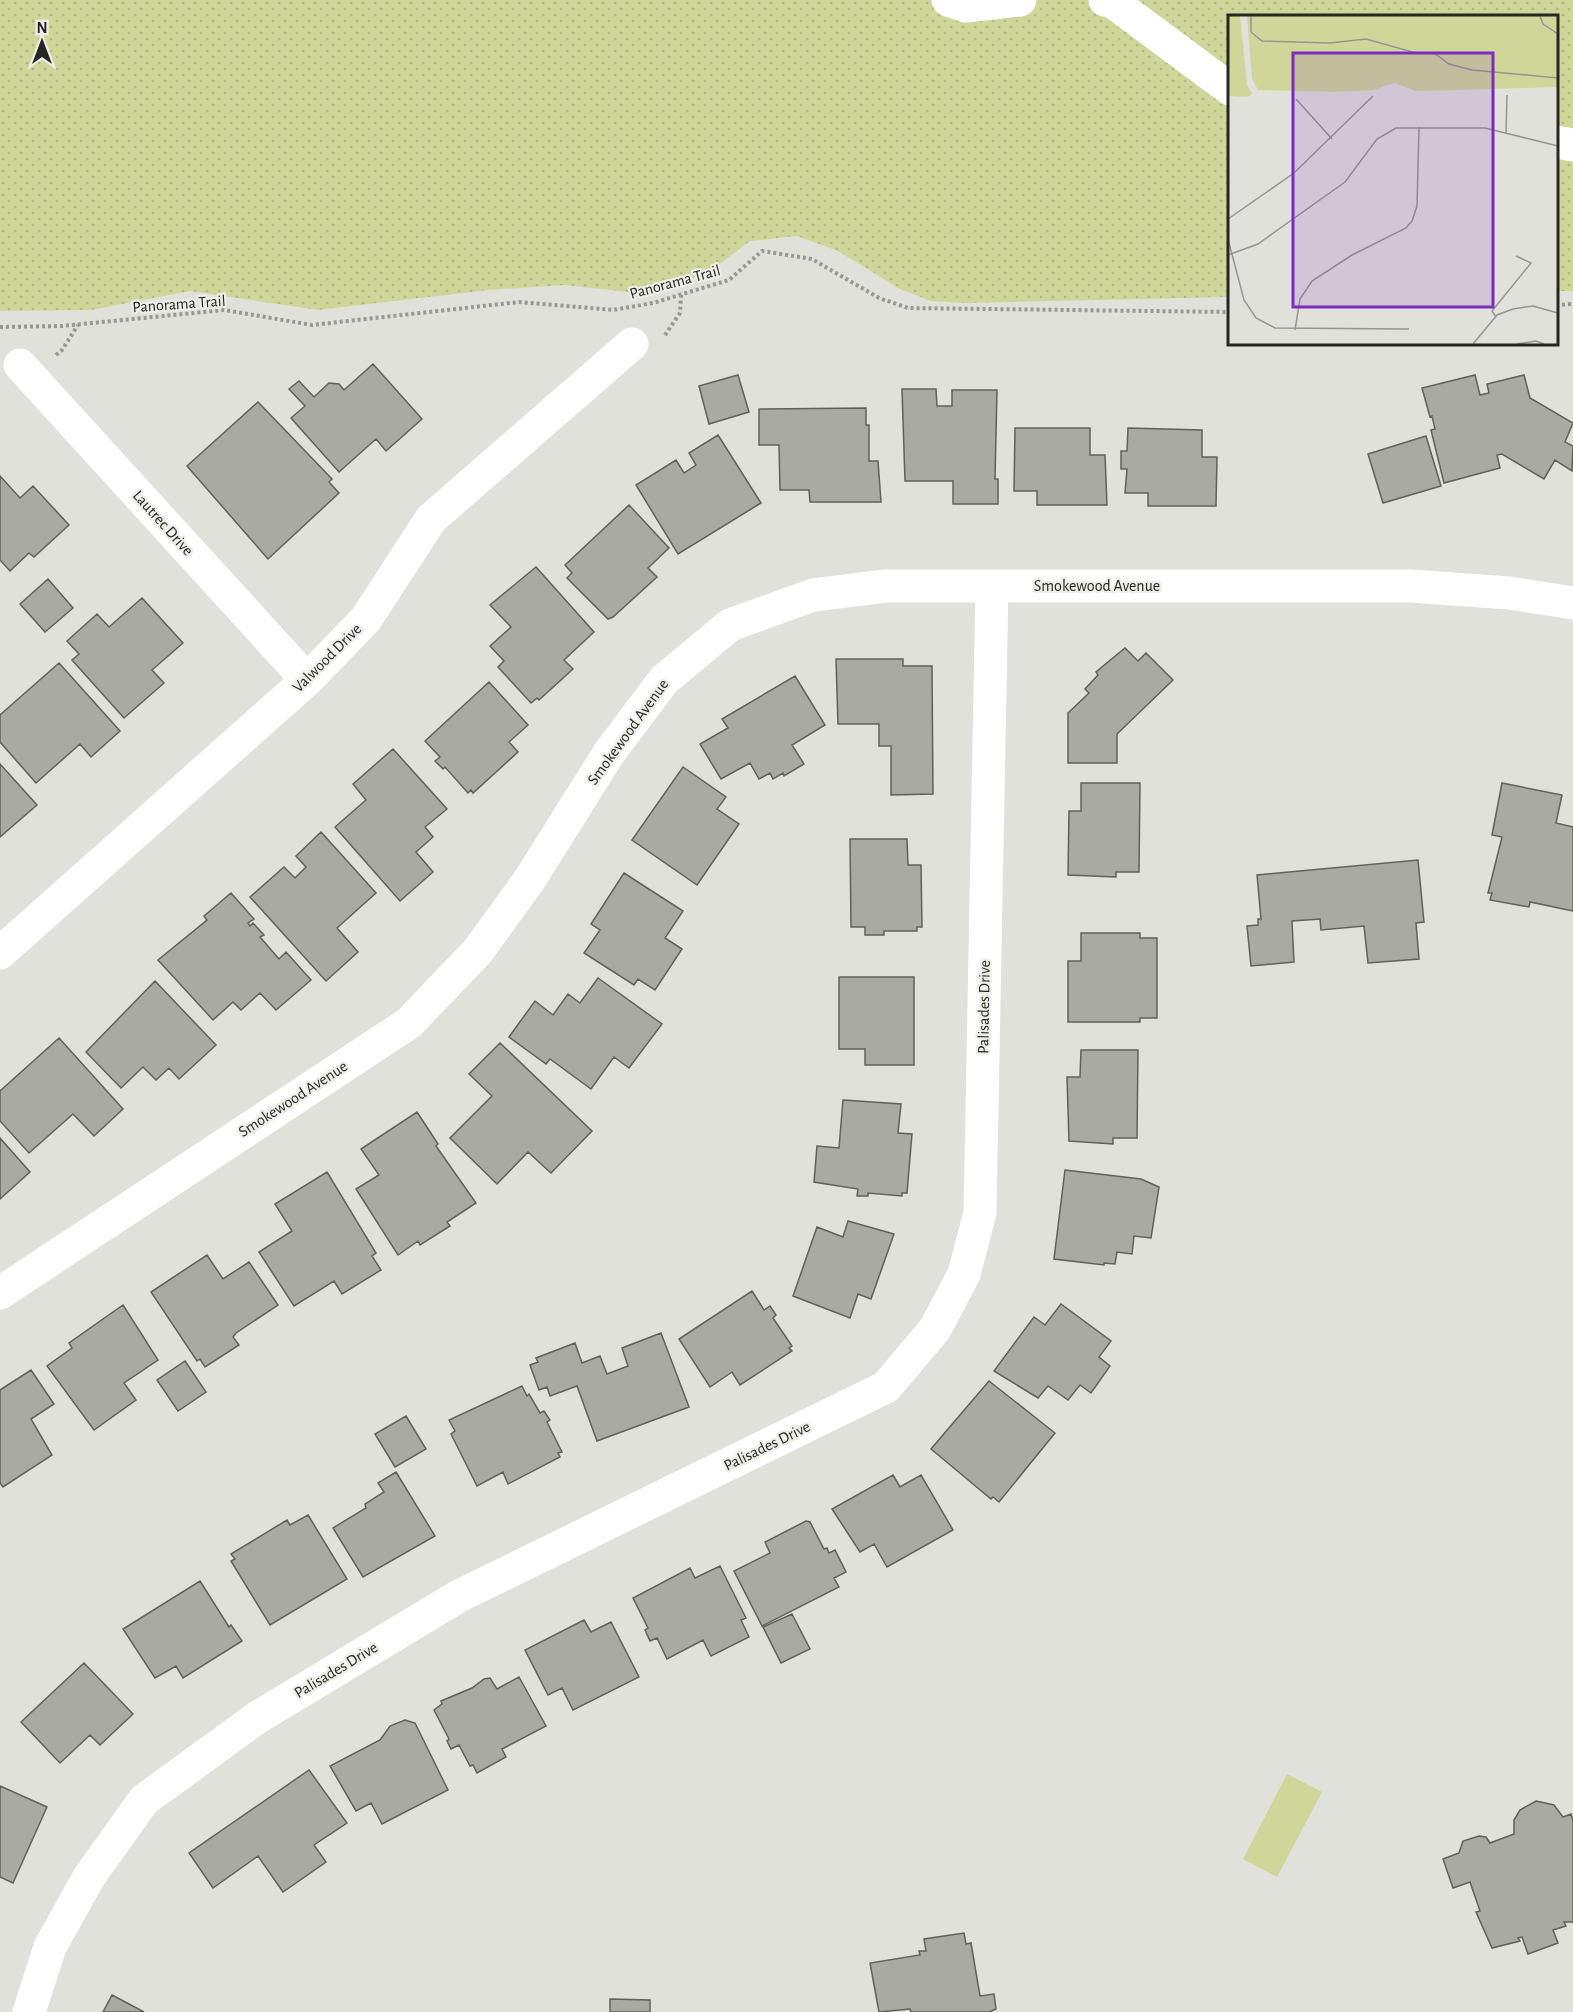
<svg xmlns="http://www.w3.org/2000/svg" width="1573" height="2012" font-family="'Alegreya Sans',sans-serif">
<defs>
<pattern id="grass-dots" width="8" height="8" patternUnits="userSpaceOnUse" patternTransform="scale(1.5)"><rect width="8" height="8" fill="#d0d699"/><path d="M2 2h.1M6 6h.1" fill="none" stroke="#b2b884" stroke-width="1.8" stroke-linecap="round"/></pattern>
</defs>
<rect width="100%" height="100%" fill="#e0e1da"/>
<path fill="url(#grass-dots)" d="M 0,0 L 1573,0 L 1573,291 L 1557,291 L 1556,16 L 1230,16 L 1229,297 L 966,303 L 931,301 L 900,289 L 838,251 L 797,236 L 750,241 L 709,272 L 674,285 L 629,292 L 564,285 L 488,290 L 318,310 L 190,291 L 91,310 L 0,311 Z"/>
<path fill="#d0d699" d="M 1287,1774 L 1322,1792 L 1277,1877 L 1243,1859 Z"/>
<path fill="#a9aaa4" stroke="#60615b" stroke-width="1.5" d="M 373,364 L 422,419 L 386,451 L 376,439 L 339,472 L 291,418 L 305,406 L 289,389 L 299,381 L 314,397 L 329,383 L 339,384 L 344,390 Z
M 738,375 L 749,412 L 709,424 L 699,386 Z
M 1475,375 L 1480,395 L 1489,393 L 1487,384 L 1524,375 L 1530,398 L 1573,423 L 1565,442 L 1573,446 L 1572,471 L 1555,460 L 1544,479 L 1502,454 L 1497,455 L 1500,468 L 1444,483 L 1431,430 L 1435,429 L 1432,416 L 1430,417 L 1422,388 Z
M 902,389 L 936,389 L 937,406 L 952,406 L 952,390 L 997,390 L 995,479 L 998,479 L 998,504 L 953,504 L 953,481 L 905,481 Z
M 258,402 L 332,479 L 329,482 L 339,493 L 268,559 L 187,466 Z
M 866,408 L 866,425 L 869,425 L 869,461 L 878,461 L 881,502 L 810,502 L 809,490 L 780,490 L 779,445 L 759,445 L 759,409 Z
M 1015,428 L 1090,428 L 1090,455 L 1105,455 L 1107,505 L 1037,505 L 1037,491 L 1014,491 Z
M 1128,428 L 1202,430 L 1202,457 L 1217,457 L 1216,506 L 1148,506 L 1148,493 L 1125,493 L 1127,469 L 1121,469 L 1121,451 L 1127,451 Z
M 718,435 L 761,503 L 678,554 L 636,485 L 676,460 L 684,473 L 696,465 L 689,453 Z
M 1426,436 L 1441,486 L 1383,503 L 1368,454 Z
M 0,476 L 20,498 L 33,486 L 69,525 L 34,557 L 29,553 L 10,571 L 0,560 Z
M 629,505 L 669,548 L 648,568 L 657,577 L 613,617 L 608,619 L 567,578 L 572,573 L 565,565 Z
M 536,567 L 594,632 L 564,660 L 573,669 L 539,700 L 537,698 L 531,703 L 498,667 L 504,661 L 490,646 L 511,627 L 490,605 Z
M 48,579 L 73,608 L 45,632 L 20,604 Z
M 142,598 L 183,643 L 152,670 L 164,683 L 124,718 L 72,660 L 79,654 L 67,641 L 97,614 L 109,627 Z
M 1125,648 L 1138,661 L 1146,653 L 1173,680 L 1117,734 L 1117,763 L 1068,763 L 1068,713 L 1089,693 L 1085,689 L 1098,675 L 1096,672 Z
M 836,659 L 903,659 L 903,666 L 932,666 L 933,794 L 891,795 L 891,746 L 879,746 L 879,724 L 838,724 Z
M 59,663 L 120,731 L 91,757 L 80,744 L 36,783 L 0,742 L 0,715 Z
M 795,676 L 825,725 L 792,745 L 804,764 L 784,776 L 783,773 L 773,779 L 770,773 L 759,779 L 750,763 L 721,779 L 700,744 L 728,728 L 722,719 Z
M 489,682 L 528,725 L 509,742 L 518,752 L 473,793 L 471,790 L 468,793 L 445,767 L 443,769 L 435,761 L 440,757 L 425,741 Z
M 393,749 L 447,809 L 425,827 L 433,837 L 416,852 L 433,872 L 400,901 L 335,827 L 366,800 L 353,784 Z
M 0,764 L 37,805 L 0,837 Z
M 683,767 L 726,797 L 717,809 L 739,824 L 697,885 L 632,840 Z
M 1081,783 L 1140,783 L 1139,872 L 1116,872 L 1116,877 L 1068,875 L 1069,811 L 1081,811 Z
M 1502,783 L 1562,795 L 1556,823 L 1573,827 L 1573,911 L 1530,902 L 1529,907 L 1490,900 L 1492,893 L 1488,893 L 1502,837 L 1492,835 Z
M 321,832 L 376,893 L 337,928 L 358,952 L 326,981 L 250,897 L 284,867 L 295,878 L 306,867 L 296,856 Z
M 850,839 L 907,839 L 908,865 L 921,865 L 922,927 L 917,927 L 917,931 L 884,931 L 884,935 L 865,935 L 865,927 L 851,927 Z
M 1418,860 L 1424,922 L 1416,923 L 1419,959 L 1368,963 L 1364,926 L 1321,930 L 1320,919 L 1292,921 L 1294,962 L 1251,966 L 1247,926 L 1258,925 L 1258,919 L 1261,919 L 1257,875 Z
M 624,873 L 683,911 L 665,938 L 682,949 L 655,990 L 638,979 L 634,985 L 584,953 L 600,930 L 591,924 Z
M 231,893 L 254,919 L 248,923 L 250,926 L 253,923 L 264,935 L 260,937 L 279,959 L 286,952 L 311,980 L 276,1010 L 260,993 L 241,1010 L 233,1002 L 213,1020 L 158,960 L 207,920 L 204,916 Z
M 1081,933 L 1140,933 L 1140,938 L 1157,938 L 1157,1018 L 1140,1018 L 1140,1022 L 1068,1022 L 1068,961 L 1081,961 Z
M 839,977 L 914,977 L 914,1065 L 865,1065 L 865,1049 L 839,1049 Z
M 598,978 L 662,1024 L 629,1068 L 614,1057 L 591,1089 L 550,1059 L 546,1064 L 509,1037 L 535,1001 L 553,1015 L 568,994 L 580,1003 Z
M 155,981 L 216,1045 L 179,1079 L 169,1068 L 156,1080 L 143,1067 L 121,1088 L 86,1052 Z
M 59,1038 L 123,1109 L 94,1136 L 73,1114 L 29,1153 L 0,1121 L 0,1091 Z
M 500,1043 L 592,1131 L 551,1173 L 528,1152 L 497,1184 L 450,1138 L 492,1096 L 469,1074 Z
M 1081,1050 L 1138,1050 L 1137,1138 L 1113,1138 L 1113,1144 L 1069,1141 L 1067,1077 L 1080,1077 Z
M 843,1100 L 901,1104 L 898,1133 L 912,1134 L 907,1193 L 902,1193 L 902,1196 L 868,1193 L 868,1196 L 857,1196 L 858,1189 L 814,1182 L 817,1146 L 839,1148 Z
M 417,1112 L 438,1144 L 436,1146 L 476,1203 L 447,1222 L 450,1226 L 420,1245 L 418,1241 L 398,1255 L 356,1189 L 379,1175 L 361,1149 Z
M 0,1138 L 30,1172 L 0,1199 Z
M 1065,1170 L 1141,1179 L 1159,1187 L 1151,1238 L 1134,1236 L 1132,1254 L 1117,1252 L 1115,1264 L 1104,1263 L 1104,1265 L 1054,1259 Z
M 327,1172 L 376,1253 L 372,1256 L 381,1270 L 342,1294 L 334,1281 L 294,1306 L 259,1252 L 292,1231 L 275,1204 Z
M 848,1221 L 894,1234 L 871,1299 L 858,1294 L 850,1318 L 793,1296 L 817,1227 L 843,1237 Z
M 207,1255 L 223,1279 L 249,1262 L 278,1305 L 236,1333 L 233,1337 L 239,1345 L 205,1367 L 200,1359 L 197,1361 L 151,1292 Z
M 752,1291 L 764,1310 L 770,1306 L 776,1315 L 773,1318 L 792,1346 L 789,1348 L 792,1351 L 740,1385 L 732,1372 L 710,1387 L 679,1339 Z
M 1061,1304 L 1111,1341 L 1099,1357 L 1110,1366 L 1091,1393 L 1080,1385 L 1068,1400 L 1048,1386 L 1038,1398 L 994,1371 L 1034,1317 L 1045,1325 Z
M 123,1305 L 158,1360 L 124,1383 L 136,1400 L 94,1430 L 47,1366 L 72,1348 L 69,1343 Z
M 661,1333 L 689,1407 L 597,1441 L 577,1386 L 550,1396 L 547,1387 L 539,1390 L 530,1365 L 538,1362 L 536,1358 L 575,1343 L 582,1363 L 600,1356 L 607,1374 L 628,1366 L 622,1348 Z
M 185,1361 L 206,1392 L 178,1411 L 157,1380 Z
M 31,1370 L 54,1404 L 31,1419 L 52,1455 L 3,1487 L 0,1483 L 0,1390 Z
M 989,1381 L 1055,1433 L 999,1502 L 993,1497 L 991,1499 L 931,1449 Z
M 522,1386 L 527,1396 L 529,1394 L 540,1413 L 544,1411 L 550,1420 L 547,1422 L 562,1452 L 558,1453 L 560,1457 L 508,1484 L 503,1472 L 477,1486 L 451,1434 L 455,1431 L 449,1420 Z
M 406,1416 L 426,1449 L 395,1467 L 375,1434 Z
M 396,1472 L 435,1536 L 363,1577 L 333,1528 L 366,1508 L 365,1504 L 384,1492 L 378,1483 Z
M 893,1475 L 900,1487 L 921,1475 L 953,1530 L 887,1567 L 874,1544 L 860,1552 L 832,1509 Z
M 308,1515 L 347,1579 L 270,1625 L 231,1561 L 235,1559 L 231,1554 L 287,1520 L 290,1525 Z
M 806,1521 L 810,1522 L 824,1549 L 827,1548 L 829,1553 L 835,1550 L 846,1572 L 834,1578 L 839,1587 L 762,1626 L 734,1571 L 770,1553 L 765,1542 Z
M 720,1566 L 746,1618 L 741,1620 L 749,1637 L 711,1656 L 703,1640 L 667,1659 L 657,1638 L 650,1641 L 645,1630 L 648,1628 L 633,1598 L 690,1568 L 695,1578 Z
M 200,1581 L 229,1627 L 231,1625 L 242,1641 L 183,1678 L 176,1666 L 155,1678 L 123,1629 Z
M 792,1614 L 810,1649 L 781,1663 L 763,1627 Z
M 584,1620 L 591,1632 L 611,1622 L 639,1677 L 573,1710 L 562,1688 L 548,1695 L 525,1650 Z
M 84,1663 L 133,1714 L 100,1745 L 90,1735 L 60,1763 L 21,1722 Z
M 519,1677 L 546,1726 L 502,1749 L 506,1757 L 477,1773 L 473,1765 L 470,1766 L 459,1745 L 451,1749 L 447,1741 L 449,1739 L 434,1710 L 442,1704 L 441,1701 L 472,1688 L 484,1679 L 490,1678 L 497,1689 Z
M 405,1720 L 415,1723 L 448,1790 L 382,1824 L 371,1803 L 356,1811 L 330,1766 L 380,1740 L 390,1726 Z
M 309,1770 L 347,1823 L 314,1845 L 326,1862 L 283,1892 L 258,1856 L 213,1888 L 189,1853 Z
M 0,1786 L 47,1807 L 13,1883 L 0,1877 Z
M 1536,1801 L 1554,1805 L 1563,1817 L 1571,1814 L 1573,1820 L 1573,1922 L 1564,1922 L 1566,1926 L 1553,1930 L 1558,1943 L 1528,1954 L 1522,1937 L 1518,1938 L 1520,1941 L 1492,1948 L 1476,1912 L 1480,1911 L 1470,1882 L 1453,1888 L 1443,1859 L 1459,1853 L 1463,1841 L 1479,1836 L 1486,1837 L 1490,1843 L 1514,1834 L 1514,1820 L 1520,1810 Z
M 964,1933 L 966,1944 L 971,1943 L 980,1996 L 994,1994 L 996,2009 L 989,2012 L 911,2012 L 910,2009 L 879,2012 L 870,1963 L 920,1955 L 919,1951 L 926,1951 L 924,1939 Z
M 112,1995 L 144,2012 L 103,2012 Z
M 610,1999 L 650,2000 L 650,2012 L 610,2012 Z"/>
<g fill="none" stroke-linecap="round" stroke-linejoin="round">
<path stroke="#979892" stroke-width="4" stroke-dasharray="3 3" stroke-linecap="butt" d="M 1556,305 L 1573,304
M 0,327 L 62,326 L 224,310 L 312,325 L 519,302 L 613,310 L 653,303 L 729,280 L 762,251 L 812,259 L 879,298 L 908,308 L 1230,312
M 665,335 L 680,313 L 681,295
M 56,355 L 62,350 L 78,325"/>
<path stroke="#fff" stroke-width="33" d="M 948,0 L 966,6 L 1020,0
M 1105,0 L 1113,2 L 1230,89
M 1556,142 L 1573,145
M 20,365 L 307,680
M 0,953 L 307,680 L 366,619 L 431,519 L 632,344
M 0,1293 L 409,1023 L 478,951 L 530,879 L 609,753 L 664,680 L 730,625 L 813,595 L 886,586 L 1411,586 L 1509,593 L 1573,603
M 29,2012 L 50,1947 L 89,1877 L 144,1800 L 258,1717 L 459,1596 L 886,1387 L 935,1329 L 964,1274 L 980,1213 L 992,586"/>
</g>
<g text-anchor="middle" dominant-baseline="central" stroke-width="4.5" stroke-linejoin="round" paint-order="stroke">
<g font-size="16" fill="#262623" stroke="#edeee7">
<text transform="translate(675 282) rotate(-15)">Panorama Trail</text>
<text transform="translate(179 304) rotate(-4)">Panorama Trail</text>
<text transform="translate(163 523) rotate(48)">Lautrec Drive</text>
<text x="1097" y="586">Smokewood Avenue</text>
<text transform="translate(327 658) rotate(-45)">Valwood Drive</text>
<text transform="translate(628 732) rotate(-54)">Smokewood Avenue</text>
<text transform="translate(984 1007) rotate(-89)">Palisades Drive</text>
<text transform="translate(293 1099) rotate(-33)">Smokewood Avenue</text>
<text transform="translate(767 1446) rotate(-26)">Palisades Drive</text>
<text transform="translate(336 1670) rotate(-31)">Palisades Drive</text>
</g>
</g>
<g transform="translate(1228 15)">
<rect width="330" height="330" fill="#e0e1da"/>
<path d="M 0,1 L 12,1 L 19,70 L 24,78 L 20,82 L 0,81 ZM 19,1 L 330,1 L 330,72 L 188,76 L 166,68 L 145,75 L 106,77 L 30,75 L 24,64 Z" fill="#d0d699"/>
<path fill="none" stroke="#969691" stroke-width="1.5" d="M 23,1 L 23,17 L 34,26 L 102,28 L 138,24 L 188,38 L 206,38 L 221,49 L 244,55 L 330,63M 312,1 L 315,9 L 330,19M 68,84 L 104,124M 278,118 L 279,80M 0,204 L 66,158 L 145,81M 0,224 L 16,285 L 28,303 L 47,313 L 181,314M 0,240 L 30,229 L 117,167 L 149,124 L 168,113 L 257,113 L 330,131M 268,302 L 264,296 L 303,248 L 288,241M 67,315 L 72,284 L 84,266 L 124,240 L 178,213 L 184,206 L 189,191 L 191,112M 245,329 L 269,300 L 285,294 L 305,291 L 330,298M 289,329 L 308,326 L 316,329"/>
<path fill="#7b2cbf" fill-opacity="0.15" stroke="#7b2cbf" stroke-width="3" d="M 65,38 L 265,38 L 265,292 L 65,292 Z"/>
<rect width="330" height="330" fill="none" stroke="#262623" stroke-width="3"/>
</g>
<g transform="translate(42 42)" stroke="#edeee7" stroke-width="4.5" paint-order="stroke">
<path d="M0-4.5L10 22L0 15L-10 22Z" fill="#262623"/>
<text y="-9" font-size="16" font-weight="bold" text-anchor="middle" fill="#262623">N</text>
</g>
</svg>
